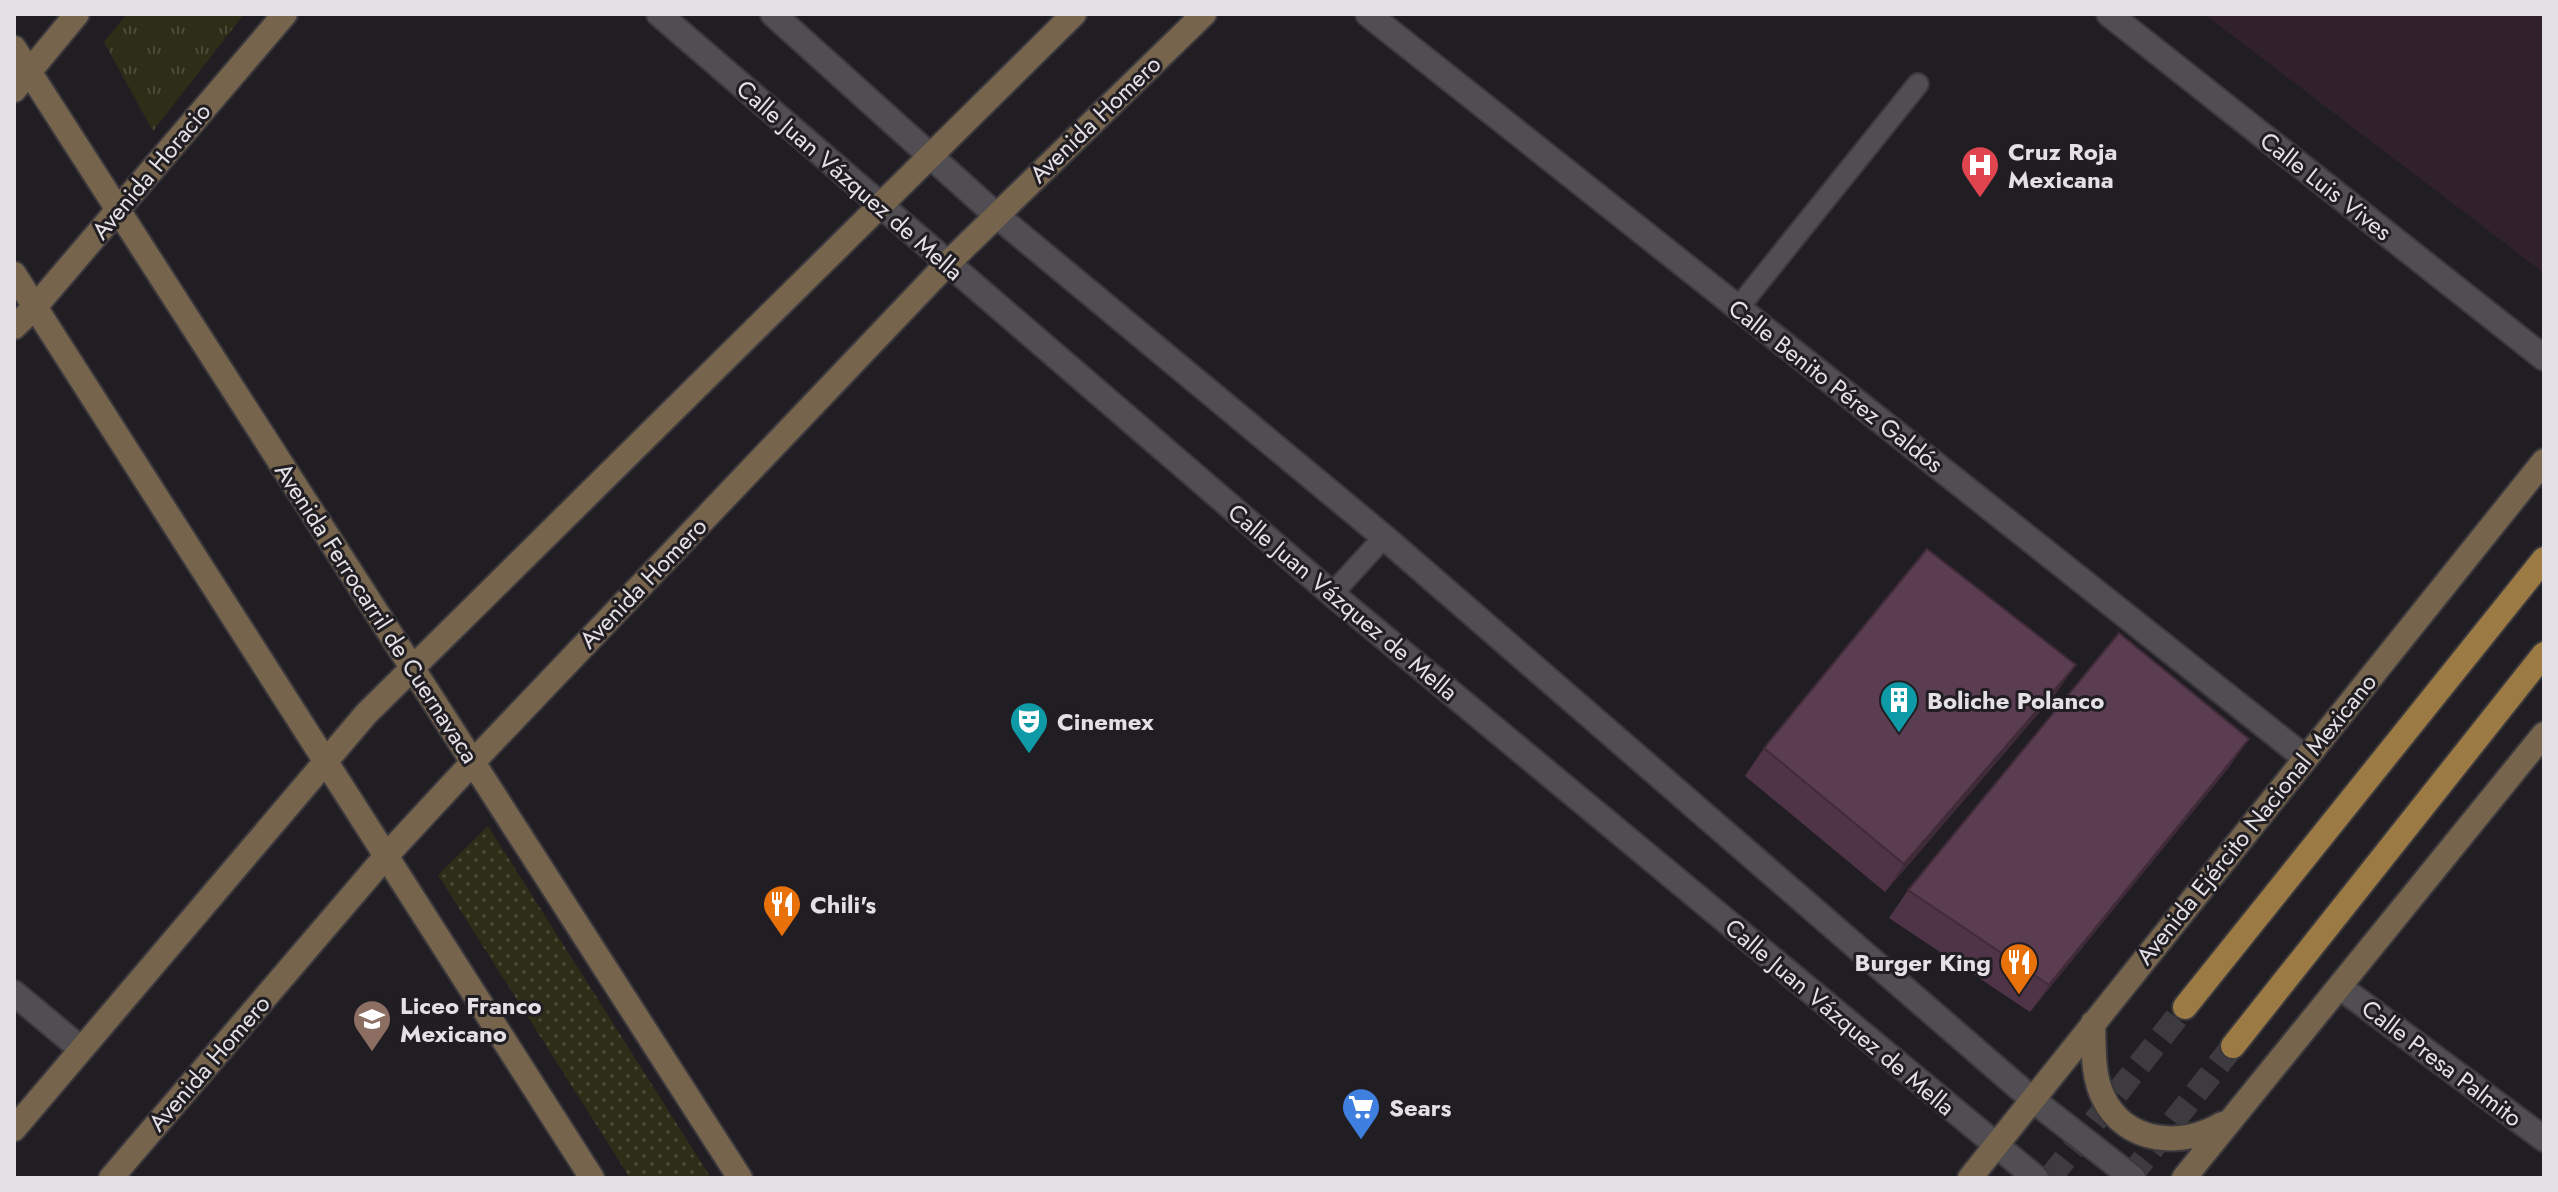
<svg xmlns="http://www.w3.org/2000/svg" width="2558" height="1192" font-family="Jost,sans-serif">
<defs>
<pattern id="grass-dots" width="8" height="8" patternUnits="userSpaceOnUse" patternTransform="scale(2)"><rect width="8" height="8" fill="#2c2e17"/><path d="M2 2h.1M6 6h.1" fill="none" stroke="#4a4c39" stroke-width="1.8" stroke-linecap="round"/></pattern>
<pattern id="park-tufts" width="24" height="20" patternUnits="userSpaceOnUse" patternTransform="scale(2)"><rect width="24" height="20" fill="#2c2e17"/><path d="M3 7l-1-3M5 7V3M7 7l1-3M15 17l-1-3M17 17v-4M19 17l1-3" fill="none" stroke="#4a4c39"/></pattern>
</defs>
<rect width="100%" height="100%" fill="#211e23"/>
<path fill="#30212d" d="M 2204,14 L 2544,14 L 2544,273 Z"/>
<path fill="url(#grass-dots)" d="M 488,826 L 711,1178 L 630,1178 L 438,875 Z"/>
<path fill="url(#park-tufts)" d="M 127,14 L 244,14 L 153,131 L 104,42 Z"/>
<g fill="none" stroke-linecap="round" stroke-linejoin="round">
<path stroke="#3e3b40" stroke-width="24" stroke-dasharray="24 12" stroke-linecap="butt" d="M 2050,1178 L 2185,1007
M 2129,1178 L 2233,1046"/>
<defs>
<path id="lane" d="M 1738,308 L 1918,84
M 1332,594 L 1384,537"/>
<path id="street" d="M 659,14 L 1332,594 L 2036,1178
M 773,14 L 996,215 L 1384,537 L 2033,1100 L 2133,1178
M 1368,14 L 2304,757
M 2109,14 L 2544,358
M 2340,987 L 2544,1139
M 14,993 L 81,1049"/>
<path id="secondary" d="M 14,48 L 740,1178
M 14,90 L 77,14
M 14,274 L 592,1178
M 14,327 L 35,307 L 285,14
M 2093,1023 C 2094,1048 2092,1074 2103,1097 C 2125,1144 2183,1148 2222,1124
M 14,1129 L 366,714 L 1074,14
M 111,1178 L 386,856 L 473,762 L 947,264 L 1204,14
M 1970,1178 L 2544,461
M 2184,1178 L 2544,734"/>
<path id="primary" d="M 2185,1007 L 2544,559
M 2233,1046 L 2544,654"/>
</defs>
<use href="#lane" stroke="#3a383d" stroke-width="24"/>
<use href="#street" stroke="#3a383d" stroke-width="28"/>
<use href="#secondary" stroke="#3a383d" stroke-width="28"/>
<use href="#primary" stroke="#3a383d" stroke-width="28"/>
<use href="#lane" stroke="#504d53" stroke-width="20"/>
<use href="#street" stroke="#504d53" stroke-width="24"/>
<use href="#secondary" stroke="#76644c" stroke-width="24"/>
<use href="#primary" stroke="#9c7a44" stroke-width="24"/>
</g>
<path fill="#4e3446" d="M 2075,665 L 2056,693 L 1885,892 L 1745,776 L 1764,748 Z
M 2230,766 L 2030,1012 L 1889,918 L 1908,890 Z"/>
<path fill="#402b39" d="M 2076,665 L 2056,693 L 1885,892 L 1904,864 Z
M 2249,739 L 2230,766 L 2030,1012 L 2049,985 Z"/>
<path fill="#5b3d51" stroke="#402b39" stroke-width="2" d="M 1927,549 L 2076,665 L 1904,864 L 1764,748 Z
M 2119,633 L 2249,739 L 2049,985 L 1908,890 Z"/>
<defs>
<symbol id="hospital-pin" viewBox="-11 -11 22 30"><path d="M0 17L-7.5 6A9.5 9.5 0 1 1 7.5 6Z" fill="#e0444e" stroke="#211e23"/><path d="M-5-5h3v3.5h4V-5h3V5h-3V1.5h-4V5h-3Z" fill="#fff"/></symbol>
<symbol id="building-pin" viewBox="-11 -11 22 30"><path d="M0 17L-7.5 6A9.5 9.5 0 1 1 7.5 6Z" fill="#0f9aa8" stroke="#211e23"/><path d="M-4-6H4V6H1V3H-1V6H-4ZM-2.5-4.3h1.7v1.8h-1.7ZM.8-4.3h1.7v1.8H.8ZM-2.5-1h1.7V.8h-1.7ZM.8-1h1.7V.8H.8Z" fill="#fff"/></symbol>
<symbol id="theatre-pin" viewBox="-11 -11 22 30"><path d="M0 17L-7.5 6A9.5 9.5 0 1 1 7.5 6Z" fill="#0f9aa8" stroke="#211e23"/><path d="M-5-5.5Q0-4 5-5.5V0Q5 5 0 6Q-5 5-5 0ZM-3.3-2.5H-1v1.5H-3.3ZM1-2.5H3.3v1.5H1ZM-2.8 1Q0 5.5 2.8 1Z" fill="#fff"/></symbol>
<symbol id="restaurant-pin" viewBox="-11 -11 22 30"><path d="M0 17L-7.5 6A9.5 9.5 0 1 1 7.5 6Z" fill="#e8710a" stroke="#211e23"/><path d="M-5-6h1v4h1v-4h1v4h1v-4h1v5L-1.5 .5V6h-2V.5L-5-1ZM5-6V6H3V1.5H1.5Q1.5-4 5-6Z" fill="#fff"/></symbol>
<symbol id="university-pin" viewBox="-11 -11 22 30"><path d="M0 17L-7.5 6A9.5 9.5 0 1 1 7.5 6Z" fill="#8d6e63" stroke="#211e23"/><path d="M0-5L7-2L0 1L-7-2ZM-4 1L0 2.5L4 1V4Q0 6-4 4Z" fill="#fff"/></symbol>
<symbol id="supermarket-pin" viewBox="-11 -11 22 30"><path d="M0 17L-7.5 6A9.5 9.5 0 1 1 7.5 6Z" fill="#3f7fe0" stroke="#211e23"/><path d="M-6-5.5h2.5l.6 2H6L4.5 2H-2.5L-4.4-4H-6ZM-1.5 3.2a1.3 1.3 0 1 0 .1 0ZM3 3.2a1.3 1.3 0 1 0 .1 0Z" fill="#fff"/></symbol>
</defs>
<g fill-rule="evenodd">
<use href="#hospital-pin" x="1958" y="143" width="44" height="60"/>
<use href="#building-pin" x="1877" y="678" width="44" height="60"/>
<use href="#theatre-pin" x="1007" y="699" width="44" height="60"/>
<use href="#restaurant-pin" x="760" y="882" width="44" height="60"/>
<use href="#restaurant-pin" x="1997" y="940" width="44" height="60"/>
<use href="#university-pin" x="350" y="997" width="44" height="60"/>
<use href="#supermarket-pin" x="1339" y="1085" width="44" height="60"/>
</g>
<g text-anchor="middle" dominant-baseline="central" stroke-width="6" stroke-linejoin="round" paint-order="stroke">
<g font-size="24" fill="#e3e1e5" stroke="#211e23">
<text transform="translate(1095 119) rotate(-44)">Avenida Homero</text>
<text transform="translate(151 171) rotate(-50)">Avenida Horacio</text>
<text transform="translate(850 180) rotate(41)">Calle Juan Vázquez de Mella</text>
<text transform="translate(2326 186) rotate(38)">Calle Luis Vives</text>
<text transform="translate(1836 386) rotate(38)">Calle Benito Pérez Galdós</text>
<text transform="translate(643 583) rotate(-46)">Avenida Homero</text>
<text transform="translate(1343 602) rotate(40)">Calle Juan Vázquez de Mella</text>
<text transform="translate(377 613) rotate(57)">Avenida Ferrocarril de Cuernavaca</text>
<text transform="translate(2256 819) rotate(-51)">Avenida Ejército Nacional Mexicano</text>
<text transform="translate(1840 1017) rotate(40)">Calle Juan Vázquez de Mella</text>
<text transform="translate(209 1063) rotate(-49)">Avenida Homero</text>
<text transform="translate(2442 1063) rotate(37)">Calle Presa Palmito</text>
</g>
<g font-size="24" font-weight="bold" fill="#e3e1e5" stroke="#211e23" text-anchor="start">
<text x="2008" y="151">Cruz Roja<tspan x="2008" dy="28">Mexicana</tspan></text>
<text x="1927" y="700">Boliche Polanco</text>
<text x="1057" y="721">Cinemex</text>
<text x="810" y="904">Chili's</text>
<text x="1991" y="962" text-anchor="end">Burger King</text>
<text x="400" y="1005">Liceo Franco<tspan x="400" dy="28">Mexicano</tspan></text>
<text x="1389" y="1107">Sears</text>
</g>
</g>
<rect width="2558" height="1192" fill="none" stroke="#e3e1e5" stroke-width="32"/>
</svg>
